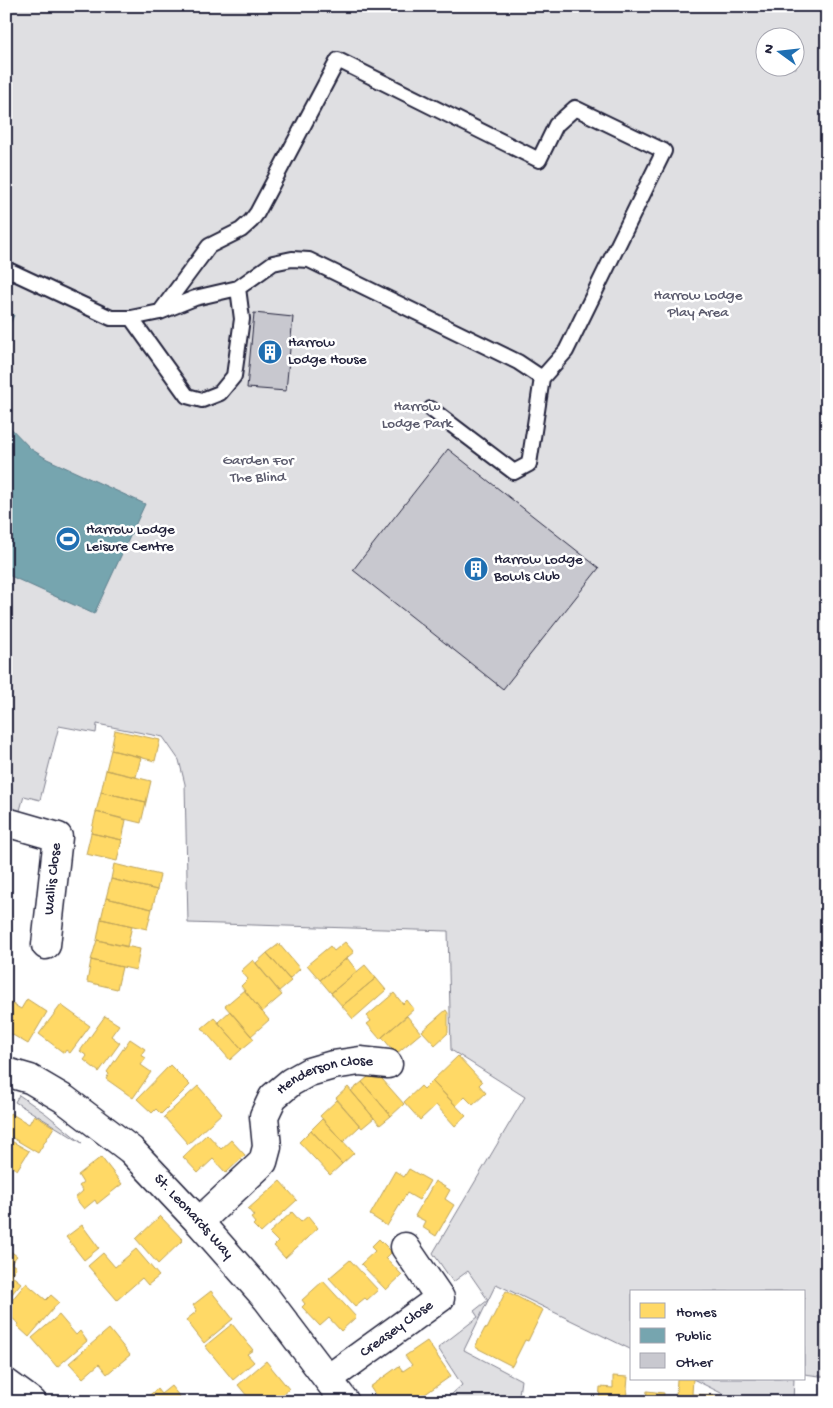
<svg xmlns="http://www.w3.org/2000/svg" width="833" height="1408" font-family="'Gochi Hand',sans-serif">
<rect width="100%" height="100%" fill="#fff"/>
<filter id="ink" filterUnits="userSpaceOnUse"><feTurbulence type="fractalNoise" baseFrequency=".02" numOctaves="2"/><feDisplacementMap in="SourceGraphic" scale="10" xChannelSelector="R" yChannelSelector="G"/><feConvolveMatrix kernelMatrix="1 2 1 2 8 2 1 2 1" color-interpolation-filters="sRGB"/></filter>
<g filter="url(#ink)">
<path fill="#dfdfe2" stroke="#80808e" fill-rule="evenodd" d="M 6,6 L 827,6 L 827,1377 L 804,1374 L 804,1292 L 632,1292 L 632,1350 L 496,1284 L 464,1350 L 521,1380 L 518,1402 L 443,1402 L 462,1385 L 438,1348 L 478,1317 L 474,1311 L 488,1300 L 468,1271 L 453,1282 L 433,1253 L 525,1097 L 451,1050 L 448,931 L 188,923 L 185,784 L 179,760 L 163,737 L 97,724 L 96,733 L 59,726 L 40,800 L 24,796 L 19,814 L 6,809 L 6,731 L 10,716 L 6,715 ZM 766,38 L 796,38 L 796,68 L 766,68 Z
M 19,1095 L 45,1113 L 82,1143 L 15,1102 Z
M 693,1379 L 794,1379 L 793,1402 L 739,1402 Z"/>
<path fill="#ffd966" stroke="#bda259" d="M 115,730 L 160,740 L 155,761 L 111,750 Z
M 111,750 L 141,757 L 136,777 L 106,770 Z
M 106,770 L 151,781 L 146,802 L 101,792 Z
M 101,792 L 146,802 L 141,823 L 96,812 Z
M 96,812 L 126,820 L 122,840 L 91,833 Z
M 91,833 L 122,840 L 117,861 L 86,854 Z
M 114,864 L 160,875 L 157,890 L 111,879 Z
M 111,879 L 157,890 L 152,909 L 106,898 Z
M 106,898 L 152,909 L 147,929 L 101,919 Z
M 101,919 L 132,926 L 127,947 L 97,940 Z
M 97,940 L 140,949 L 136,970 L 91,960 Z
M 345,942 L 354,952 L 320,980 L 307,965 L 330,946 L 334,951 Z
M 279,944 L 300,969 L 289,979 L 267,953 Z
M 267,953 L 291,981 L 279,991 L 256,963 Z
M 347,958 L 357,971 L 331,993 L 320,980 Z
M 91,960 L 122,967 L 117,989 L 87,982 Z
M 253,960 L 282,995 L 262,1012 L 241,986 L 248,979 L 241,971 Z
M 365,965 L 376,978 L 342,1006 L 331,993 Z
M 376,978 L 386,990 L 353,1019 L 342,1006 Z
M 244,990 L 269,1020 L 251,1036 L 225,1006 Z
M 394,993 L 403,1004 L 407,1000 L 414,1009 L 380,1039 L 367,1024 L 371,1021 L 367,1016 Z
M 27,999 L 47,1012 L 28,1044 L 6,1031 L 6,1006 L 9,1002 L 21,1009 Z
M 61,1005 L 90,1026 L 70,1053 L 66,1050 L 64,1053 L 39,1034 Z
M 446,1010 L 448,1013 L 448,1033 L 435,1045 L 422,1031 Z
M 230,1011 L 254,1039 L 242,1049 L 218,1022 Z
M 105,1016 L 119,1025 L 111,1036 L 120,1043 L 99,1072 L 84,1060 L 87,1056 L 80,1051 Z
M 407,1016 L 421,1033 L 396,1054 L 382,1037 Z
M 214,1018 L 242,1049 L 230,1060 L 202,1028 Z
M 130,1039 L 145,1049 L 141,1055 L 146,1058 L 141,1065 L 151,1072 L 133,1098 L 106,1079 L 109,1074 L 107,1072 Z
M 458,1056 L 482,1082 L 479,1085 L 486,1093 L 473,1105 L 465,1097 L 456,1106 L 432,1081 Z
M 170,1065 L 190,1085 L 161,1114 L 156,1109 L 152,1113 L 137,1099 Z
M 375,1071 L 404,1104 L 391,1116 L 362,1082 Z
M 432,1081 L 466,1116 L 455,1126 L 436,1105 L 420,1120 L 404,1102 L 421,1086 L 424,1089 Z
M 362,1082 L 391,1116 L 380,1125 L 351,1091 Z
M 198,1086 L 222,1113 L 188,1144 L 164,1117 Z
M 348,1087 L 374,1118 L 362,1128 L 336,1098 Z
M 337,1100 L 360,1126 L 343,1142 L 320,1116 Z
M 10,1113 L 29,1124 L 34,1115 L 54,1127 L 38,1153 L 6,1134 L 6,1120 Z
M 322,1119 L 354,1153 L 342,1164 L 311,1130 Z
M 311,1130 L 342,1164 L 330,1175 L 299,1142 Z
M 207,1134 L 221,1149 L 231,1140 L 245,1155 L 226,1173 L 213,1159 L 198,1173 L 183,1157 Z
M 6,1138 L 29,1151 L 17,1170 L 6,1163 Z
M 101,1157 L 122,1184 L 97,1204 L 95,1200 L 84,1209 L 75,1198 L 83,1191 L 79,1186 L 83,1183 L 78,1175 Z
M 409,1169 L 430,1181 L 419,1200 L 407,1193 L 387,1226 L 370,1215 L 395,1171 L 404,1177 Z
M 280,1181 L 297,1200 L 261,1233 L 253,1225 L 255,1223 L 251,1218 L 254,1216 L 248,1209 Z
M 435,1181 L 450,1190 L 445,1199 L 454,1205 L 436,1236 L 422,1227 L 425,1221 L 415,1216 Z
M 292,1212 L 301,1222 L 308,1216 L 318,1228 L 285,1258 L 274,1246 L 278,1242 L 269,1233 Z
M 160,1216 L 183,1240 L 158,1264 L 136,1239 Z
M 82,1225 L 99,1248 L 84,1260 L 66,1237 Z
M 379,1239 L 392,1252 L 386,1258 L 402,1275 L 386,1290 L 361,1264 L 375,1251 L 371,1247 Z
M 6,1248 L 17,1256 L 11,1263 L 16,1267 L 11,1275 L 21,1283 L 6,1301 Z
M 136,1249 L 159,1276 L 148,1285 L 142,1278 L 117,1300 L 88,1266 L 103,1253 L 115,1267 Z
M 350,1260 L 378,1290 L 367,1300 L 365,1298 L 355,1306 L 329,1278 Z
M 323,1281 L 356,1317 L 341,1331 L 329,1318 L 320,1326 L 302,1307 L 305,1304 L 302,1300 Z
M 26,1283 L 46,1300 L 51,1295 L 59,1302 L 29,1337 L 17,1326 L 19,1324 L 6,1313 L 6,1307 Z
M 211,1291 L 233,1319 L 204,1343 L 186,1320 L 197,1311 L 193,1305 Z
M 506,1291 L 543,1310 L 528,1341 L 525,1340 L 512,1366 L 475,1347 L 485,1328 L 487,1329 Z
M 59,1315 L 76,1335 L 80,1331 L 87,1341 L 57,1367 L 32,1338 Z
M 232,1324 L 253,1350 L 247,1354 L 254,1362 L 233,1380 L 205,1346 Z
M 109,1329 L 130,1355 L 107,1374 L 99,1364 L 83,1378 L 69,1363 Z
M 427,1341 L 451,1376 L 421,1397 L 424,1402 L 380,1402 L 370,1387 L 399,1366 L 403,1371 L 412,1365 L 405,1356 Z
M 266,1361 L 289,1389 L 274,1402 L 252,1402 L 238,1385 Z
M 613,1376 L 628,1377 L 626,1402 L 599,1402 L 600,1387 L 613,1388 Z
M 677,1379 L 693,1379 L 692,1394 L 723,1396 L 723,1402 L 690,1402 L 690,1396 L 676,1395 Z
M 171,1386 L 184,1402 L 141,1402 L 157,1389 L 161,1394 Z
M 647,1391 L 664,1393 L 663,1402 L 635,1402 L 636,1398 L 646,1399 Z"/>
<path fill="#76a5af" stroke="#5d7e8c" d="M 6,312 L 14,315 L 6,333 Z
M 6,423 L 31,449 L 47,459 L 145,504 L 94,614 L 6,574 Z"/>
<path fill="#c8c8cf" stroke="#22223b" d="M 254,313 L 293,317 L 286,391 L 247,388 Z
M 448,449 L 599,568 L 503,689 L 353,570 Z"/>
<g fill="none" stroke-linecap="round" stroke-linejoin="round">
<defs>
<path id="lane" d="M 6,269 L 111,318 L 131,318 L 160,312 L 195,298 L 238,288 L 273,263 L 292,259 L 309,260 L 518,362 L 542,378
M 160,312 L 209,246 L 241,230 L 251,221 L 257,213 L 338,60 L 539,160 L 556,125 L 575,108 L 664,151 L 566,351 L 542,378 L 529,464 L 514,472 L 431,409
M 131,318 L 187,396 L 202,400 L 220,393 L 234,376 L 242,319 L 238,288"/>
<g id="street">
<path d="M 6,822 L 58,837 L 46,945"/>
<path id="s1" d="M 6,1072 L 30,1079 L 64,1099 L 131,1150 L 199,1222 L 267,1299 L 345,1402"/>
<path id="s2" d="M 199,1222 L 263,1162 L 267,1147 L 264,1116 L 273,1097 L 291,1082 L 309,1072 L 333,1065 L 360,1061 L 388,1064"/>
<path id="s3" d="M 328,1379 L 440,1298 L 405,1247"/>
<path d="M 6,1383 L 32,1402"/>
</g>
</defs>
<use href="#lane" stroke="#22223b" stroke-width="18"/>
<use href="#street" stroke="#22223b" stroke-width="31"/>
<use href="#lane" stroke="#fff" stroke-width="14"/>
<use href="#street" stroke="#fff" stroke-width="28"/>
</g>
</g>
<defs>
<symbol id="building-disc" viewBox="-11 -11 22 22"><circle r="9.5" fill="#1f6fb2" stroke="#fff"/><path d="M-4-6H4V6H1V3H-1V6H-4ZM-2.5-4.3h1.7v1.8h-1.7ZM.8-4.3h1.7v1.8H.8ZM-2.5-1h1.7V.8h-1.7ZM.8-1h1.7V.8H.8Z" fill="#fff"/></symbol>
<symbol id="stadium-disc" viewBox="-11 -11 22 22"><circle r="9.5" fill="#1f6fb2" stroke="#fff"/><path d="M0-5a6.5 5 0 1 0 0 10a6.5 5 0 1 0 0-10ZM-3.5-1.8h7v3.6h-7Z" fill="#fff"/></symbol>
</defs>
<g fill-rule="evenodd">
<use href="#building-disc" x="256" y="338" width="28" height="28"/>
<use href="#stadium-disc" x="54" y="525" width="28" height="28"/>
<use href="#building-disc" x="462" y="555" width="28" height="28"/>
</g>
<g text-anchor="middle" dominant-baseline="central" stroke-width="5" stroke-linejoin="round" paint-order="stroke">
<g font-size="15" fill="#5b5b6d" stroke="#fff">
<text x="698" y="296">Harrow Lodge<tspan x="698" dy="17">Play Area</tspan></text>
<text x="417" y="407">Harrow<tspan x="417" dy="17">Lodge Park</tspan></text>
<text x="258" y="461">Garden For<tspan x="258" dy="17">The Blind</tspan></text>
</g>
<g font-size="15" fill="#22223b" stroke="#fff" text-anchor="start">
<text x="288" y="343">Harrow<tspan x="288" dy="17">Lodge House</tspan></text>
<text x="86" y="530">Harrow Lodge<tspan x="86" dy="17">Leisure Centre</tspan></text>
<text x="494" y="560">Harrow Lodge<tspan x="494" dy="17">Bowls Club</tspan></text>
</g>
<g font-size="15" fill="#22223b" stroke="#fff">
<text transform="translate(53 879) rotate(-84)">Wallis Close</text>
<text stroke="none"><textPath href="#s2" startOffset="214">Henderson Close</textPath></text>
<text stroke="none"><textPath href="#s1" startOffset="240">St. Leonards Way</textPath></text>
<text stroke="none"><textPath href="#s3" startOffset="85">Creasey Close</textPath></text>
</g>
</g>
<rect width="833" height="1408" fill="none" stroke="#fff" stroke-width="25"/>
<rect x="12" y="12" width="808" height="1383" fill="none" stroke="#22223b" stroke-width="2" filter="url(#ink)"/>
<rect x="630" y="1290" width="175" height="90" fill="#ffffff" stroke="#a7a7b1"/>
<rect x="640" y="1303" width="25" height="15" fill="#ffd966" stroke="#a7a7b1"/>
<text x="676" y="1316" font-size="15" fill="#22223b">Homes</text>
<rect x="640" y="1328" width="25" height="15" fill="#76a5af" stroke="#a7a7b1"/>
<text x="676" y="1340" font-size="15" fill="#22223b">Public</text>
<rect x="640" y="1353" width="25" height="15" fill="#c8c8cf" stroke="#a7a7b1"/>
<text x="676" y="1366" font-size="15" fill="#22223b">Other</text>
<g transform="translate(780 52) rotate(285)"><circle r="24" fill="#ffffff" stroke="#a7a7b1"/>
<path d="M0-4L9 19L0 12L-9 19Z" fill="#1f6fb2"/>
<text y="-8" font-size="14" font-weight="bold" text-anchor="middle" fill="#22223b">N</text>
</g>
</svg>
